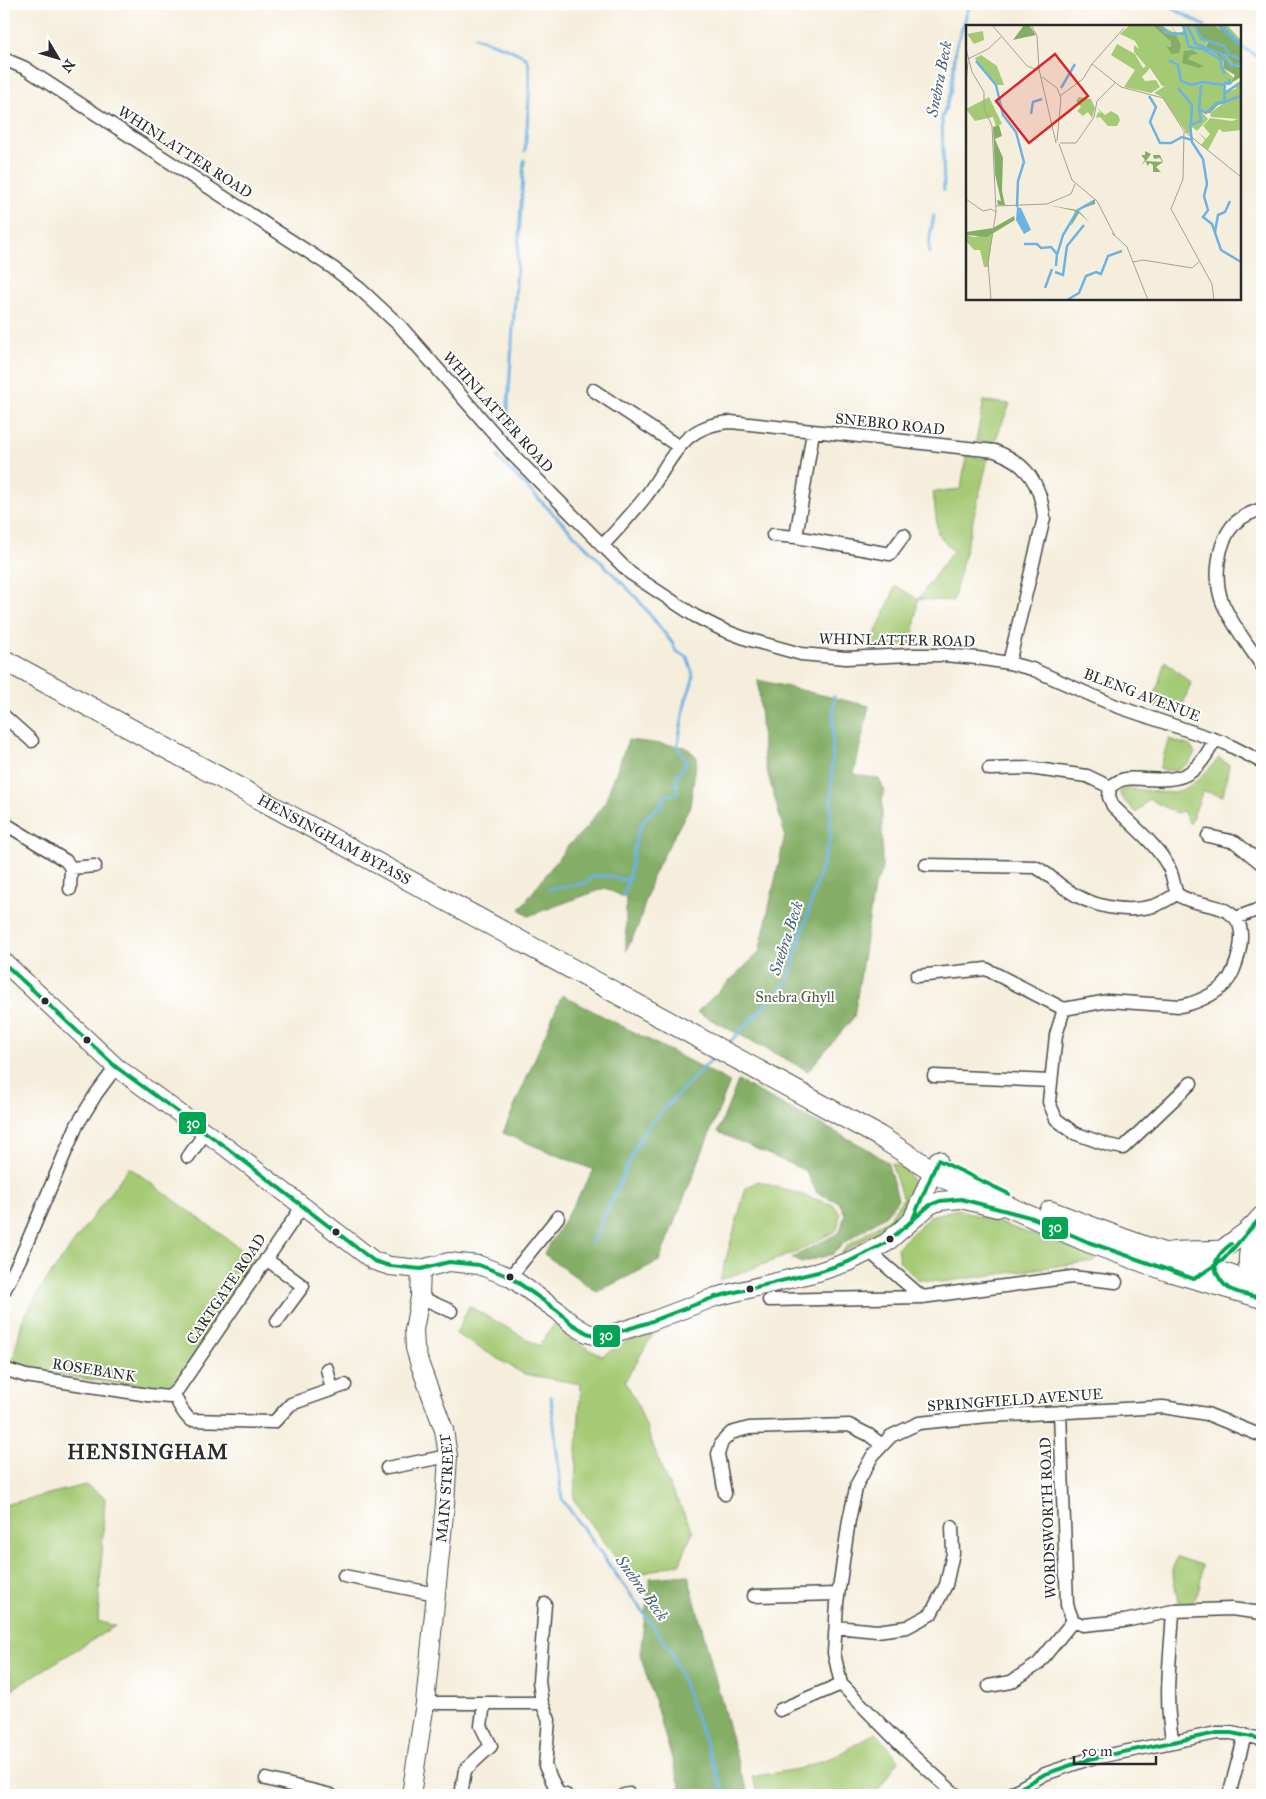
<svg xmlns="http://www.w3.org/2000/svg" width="1266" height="1799" font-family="'IM FELL Great Primer',serif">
<rect width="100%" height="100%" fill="#fff"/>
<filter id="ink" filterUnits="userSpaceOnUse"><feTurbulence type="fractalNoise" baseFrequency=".02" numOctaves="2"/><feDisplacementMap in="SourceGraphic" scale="10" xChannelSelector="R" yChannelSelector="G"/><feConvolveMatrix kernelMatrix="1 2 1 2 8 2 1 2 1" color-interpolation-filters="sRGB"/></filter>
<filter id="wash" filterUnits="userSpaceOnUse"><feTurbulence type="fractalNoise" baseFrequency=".0096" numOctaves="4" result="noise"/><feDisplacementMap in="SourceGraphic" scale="20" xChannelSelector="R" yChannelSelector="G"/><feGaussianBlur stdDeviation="1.12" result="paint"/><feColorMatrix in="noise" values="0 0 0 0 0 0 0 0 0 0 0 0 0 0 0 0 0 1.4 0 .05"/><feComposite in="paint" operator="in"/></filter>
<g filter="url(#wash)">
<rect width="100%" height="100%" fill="#f5eedc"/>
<path fill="#a5ca75" stroke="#687a50" d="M 984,401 L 1010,404 L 994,443 L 976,441 Z
M 966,456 L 988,459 L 953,601 L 918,599 L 912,646 L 869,648 L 896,586 L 918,599 L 953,551 L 938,534 L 933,492 L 961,489 Z
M 1165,661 L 1191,683 L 1179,715 L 1152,706 Z
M 1169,739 L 1190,746 L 1195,753 L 1189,763 L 1175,771 L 1159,769 Z
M 1219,758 L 1229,765 L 1223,796 L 1203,791 L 1190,824 L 1183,811 L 1177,813 L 1149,799 L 1136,813 L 1121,797 L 1120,791 L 1124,788 C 1136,789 1165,794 1175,792 C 1193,788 1207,771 1219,758 Z
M 891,1163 L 907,1170 L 914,1186 L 907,1205 L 882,1229 L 841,1254 L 847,1246 L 888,1219 L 903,1199 Z
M 129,1167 L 259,1262 L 172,1387 L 164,1390 L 11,1368 L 22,1321 L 41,1288 Z
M 758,1181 L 834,1205 L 840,1214 L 837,1230 L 797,1252 L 720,1280 L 746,1188 Z
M 958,1209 L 1098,1257 L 1094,1261 L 941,1282 L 917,1279 L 900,1262 L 897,1248 L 930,1216 Z
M 469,1306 L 539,1346 L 555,1323 L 574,1341 L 602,1356 L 624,1343 L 655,1331 L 625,1381 L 637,1403 L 665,1477 L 693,1531 L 680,1563 L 645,1573 L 632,1580 L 574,1500 L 581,1384 L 524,1374 L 456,1334 Z
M 85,1485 L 105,1497 L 98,1621 L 115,1626 L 4,1694 L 4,1505 Z
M 1177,1557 L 1202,1565 C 1201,1577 1201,1591 1193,1601 L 1178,1602 L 1172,1570 Z
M 876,1732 L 899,1760 L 875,1795 L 760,1795 L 752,1777 L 798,1769 L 836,1756 Z"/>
<path fill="#84ae66" stroke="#586c48" d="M 758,680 L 869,706 L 854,774 L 879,779 L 885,792 L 883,794 L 882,804 L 882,871 L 874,887 L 854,1017 L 808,1071 L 697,1012 L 759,953 L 785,835 L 764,760 Z
M 628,740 L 686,747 L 697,757 L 690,806 L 652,877 L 639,924 L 626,951 L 626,898 L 605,888 L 528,916 L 520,909 L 567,847 L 586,828 L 605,802 Z
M 562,995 L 730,1082 L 659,1261 L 597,1292 L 544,1254 L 594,1170 L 503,1133 Z
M 738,1081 L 866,1148 L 887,1162 L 898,1199 L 886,1215 L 844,1243 L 833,1254 L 801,1263 L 792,1258 L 840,1232 L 845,1214 L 839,1202 L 817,1193 L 806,1171 L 718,1132 Z
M 688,1575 L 740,1771 L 750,1795 L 683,1795 L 640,1654 L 650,1578 Z"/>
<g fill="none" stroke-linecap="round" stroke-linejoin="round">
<path stroke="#6cb2e2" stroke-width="3" d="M 1165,4 L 1205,26
M 475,37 C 486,41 519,51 526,58 C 534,65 526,136 525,151
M 1240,46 L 1262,59
M 944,190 L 942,118 L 951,92 L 956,47 L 970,4
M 929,253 L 930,236 L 934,216
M 507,420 L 524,160
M 499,456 L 498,458 L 636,597 L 673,644 L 676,651 L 687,657 C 689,663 692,670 693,676 C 693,685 687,694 685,703 C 683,717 680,730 678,744 C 677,750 686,757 686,765 C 676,774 674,779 678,792 L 676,794 L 667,795 L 663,798 L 662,806 C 628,819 636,867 623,896
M 548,889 L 585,883 L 594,876 L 609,876 L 624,880 L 630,878
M 727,1045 L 788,981 L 830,838 L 834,696
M 592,1243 L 644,1130 L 715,1056
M 551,1397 L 562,1499 L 671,1651 L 725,1795"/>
</g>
</g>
<g filter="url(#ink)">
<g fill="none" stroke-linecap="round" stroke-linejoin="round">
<defs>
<path id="minor" d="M 4,59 L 25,68 L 333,268 L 360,289 L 400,326 L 513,455 L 630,573 L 695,616 L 723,630 L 747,639 L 801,654 L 846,658 L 911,655 L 944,655 L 977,658 L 1009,663 L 1032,669 L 1116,706 L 1225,743 L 1262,762
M 593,390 L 678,446
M 1262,509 C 1252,512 1243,516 1235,523 C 1217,542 1213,580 1223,604 C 1233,626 1249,646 1262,666
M 773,535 L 796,537 L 890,554 L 904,535
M 796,537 L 813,432
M 602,546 C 617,530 632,514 646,496 C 672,461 680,425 731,422 L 995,451 C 1027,463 1041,484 1044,518 L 1009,663
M 4,716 L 32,741
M 989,769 L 1029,768 L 1087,776 L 1110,787
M 4,823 L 66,861 L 71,868 L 70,889
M 1208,836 L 1235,842 L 1262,864
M 926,865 L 1035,867 C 1047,872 1055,882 1066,889 C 1089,906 1125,914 1153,906 C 1161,904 1169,898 1177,894
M 71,868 L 95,866
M 1236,918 L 1262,908
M 917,976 L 986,969 L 1064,1009
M 934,1076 L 1051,1081
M 1191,1083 L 1123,1148 L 1108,1145 L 1074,1133 L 1056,1119 L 1049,1102 L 1056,1035 L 1064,1009 L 1108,1001 L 1180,1006 C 1194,1004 1216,994 1225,984 C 1236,972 1248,933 1236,919 C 1222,901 1194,907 1177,894 C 1173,884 1173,873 1167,864 C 1155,843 1130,823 1113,806 L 1109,797 L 1110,787 C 1122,777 1128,778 1143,779 C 1184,781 1195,777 1215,740
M 188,1157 L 205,1133
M 870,1252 L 922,1297
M 266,1259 L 303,1286 L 277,1321
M 510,1277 L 558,1217
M 4,1291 L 20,1259 L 77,1125 L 96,1094 L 116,1067
M 420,1297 L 451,1311
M 769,1300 L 922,1297 L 1072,1277 L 1116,1282
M 4,1369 L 26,1376 L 148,1395 L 169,1397 L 178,1389 L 302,1207
M 327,1369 L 332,1390
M 174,1394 C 178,1404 182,1412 190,1420 L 274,1422 L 291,1404 L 345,1385
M 1060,1412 L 1067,1605 L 1073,1621
M 387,1468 L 448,1456
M 725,1494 L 718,1454 L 722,1442 L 731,1433 L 749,1428 L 849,1425 L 869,1435 L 882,1445
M 344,1576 L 436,1594
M 754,1596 L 838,1594
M 545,1604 L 539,1681 L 542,1703 L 549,1720 L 545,1766 L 558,1793 L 566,1795
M 1073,1621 L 1083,1625 L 1124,1621 L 1173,1611 L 1231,1609 L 1262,1613
M 836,1627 L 877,1631 L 907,1627 L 931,1614 L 946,1585 L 953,1553 L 952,1527
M 989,1686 L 1011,1682 L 1038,1664 L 1073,1621
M 425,1703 L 542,1703
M 780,1710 L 841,1684
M 1173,1742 C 1163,1700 1171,1654 1173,1611
M 266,1779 L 331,1795
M 461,1795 L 465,1770 L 491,1746 L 481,1726 L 484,1703
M 624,1795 L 629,1794
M 956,1795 L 901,1745 L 841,1684 L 834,1653 L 837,1603 L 849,1520 L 857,1484 L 873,1455 L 891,1436 L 919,1423 L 988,1416 L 1163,1407 L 1207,1414 L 1262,1436
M 1008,1795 L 1045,1774 L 1089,1759 L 1217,1733 L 1231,1733 L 1262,1739
M 1229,1795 L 1245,1735"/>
<g id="secondary">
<path d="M 4,962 L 116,1067 L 227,1148 L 374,1261 L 390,1266 L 421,1269 L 449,1262 L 479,1265 L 510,1277 L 558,1311 L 572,1324 L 587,1333 L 602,1337 L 647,1323 L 715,1297 L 818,1272 L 848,1262 L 886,1243 L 930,1205 L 940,1201 L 961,1199 L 997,1208"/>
<path d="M 913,1218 L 938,1160"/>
<path id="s1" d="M 411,1795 L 425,1703 L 445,1504 L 448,1456 L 444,1430 L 420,1365 L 415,1348 L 414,1330 L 420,1297 L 421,1269"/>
</g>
<path id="primary" d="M 1258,1223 C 1250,1245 1241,1265 1258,1286
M 1164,1253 C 1184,1249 1202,1252 1222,1250
M 1223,1283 C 1203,1258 1223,1250 1242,1235 C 1250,1230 1256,1222 1262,1216"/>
<g id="trunk">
<path id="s2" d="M 4,660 L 879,1136 L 944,1178 L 1088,1242 L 1168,1271 L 1262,1298"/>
<path d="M 1050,1211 C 1094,1228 1139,1245 1184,1260 C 1209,1269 1235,1276 1260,1286"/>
</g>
</defs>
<use href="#minor" stroke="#494846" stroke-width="15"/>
<use href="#secondary" stroke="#494846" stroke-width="20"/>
<use href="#primary" stroke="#494846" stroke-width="21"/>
<use href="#trunk" stroke="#494846" stroke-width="22"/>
<use href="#minor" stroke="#fff" stroke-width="12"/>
<use href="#secondary" stroke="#fff" stroke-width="18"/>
<use href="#primary" stroke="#fff" stroke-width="19"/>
<use href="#trunk" stroke="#fff" stroke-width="20"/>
<defs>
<path id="bus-1" d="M 8,967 L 116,1067 L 227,1148 L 374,1261 L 390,1266 L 421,1269 L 449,1262 L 479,1265 L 510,1277 L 558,1311 L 572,1324 L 587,1333 L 602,1337 L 647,1323 L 715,1297 L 818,1272 L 848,1262 L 886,1243 L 930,1205 L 940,1201 L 961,1199 L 1033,1218 L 1088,1242 L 1194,1279 L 1223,1260 L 1262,1216
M 905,1227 L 912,1221 L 938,1160 L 1009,1194
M 1231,1244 C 1218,1254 1210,1264 1220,1279 C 1223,1284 1227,1288 1232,1290 C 1241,1294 1252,1296 1262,1298
M 1008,1795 L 1045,1774 L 1089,1759 L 1217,1733 L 1231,1733 L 1262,1739"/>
</defs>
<use href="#bus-1" stroke="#fff" stroke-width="8"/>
<use href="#bus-1" stroke="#00a651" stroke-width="4"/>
</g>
</g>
<g fill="#2b2b2b" stroke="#fff" stroke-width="2">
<circle cx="45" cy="1001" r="4.5"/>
<circle cx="87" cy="1040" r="4.5"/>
<circle cx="336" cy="1232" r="4.5"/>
<circle cx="890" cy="1239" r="4.5"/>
<circle cx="510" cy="1277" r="4.5"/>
<circle cx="750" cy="1289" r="4.5"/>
</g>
<g text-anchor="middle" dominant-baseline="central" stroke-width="4" stroke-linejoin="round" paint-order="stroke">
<g font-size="15" fill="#2b2b2b" stroke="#fff">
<text transform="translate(185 152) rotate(33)">WHINLATTER ROAD</text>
<text transform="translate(498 412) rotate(48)">WHINLATTER ROAD</text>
<text transform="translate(890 424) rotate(6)">SNEBRO ROAD</text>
<text transform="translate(897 640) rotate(1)">WHINLATTER ROAD</text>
<text transform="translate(1142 695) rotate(21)">BLENG AVENUE</text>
<text stroke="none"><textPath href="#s2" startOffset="376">HENSINGHAM BYPASS</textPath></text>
<text transform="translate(226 1289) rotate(-56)">CARTGATE ROAD</text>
<text transform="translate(94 1370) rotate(9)">ROSEBANK</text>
<text transform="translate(1015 1400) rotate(-4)">SPRINGFIELD AVENUE</text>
<text stroke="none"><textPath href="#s1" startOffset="309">MAIN STREET</textPath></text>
<text transform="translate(1048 1518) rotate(-92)">WORDSWORTH ROAD</text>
</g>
<g font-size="15" fill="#505b41" stroke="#fff">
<text x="795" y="997">Snebra Ghyll</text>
</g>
<g font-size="16" font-style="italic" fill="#456174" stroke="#fff">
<text transform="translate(939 79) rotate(-79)">Snebra Beck</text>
<text transform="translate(786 938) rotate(-72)">Snebra Beck</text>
<text transform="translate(642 1588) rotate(54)">Snebra Beck</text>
</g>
<g font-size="20" font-weight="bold" letter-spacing="1" fill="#2b2b2b" stroke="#fff">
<text x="148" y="1452">HENSINGHAM</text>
</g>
</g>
<g transform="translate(966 25)">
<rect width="275" height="275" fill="#f5eedc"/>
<path d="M 164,0 L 186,0 L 205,17 L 206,22 L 200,21 L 205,29 L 210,10 L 199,8 L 195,4 L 194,0 L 209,8 L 205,0 L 211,9 L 219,5 L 214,0 L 233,0 L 230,1 L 244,16 L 258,20 L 267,30 L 275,33 L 263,30 L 241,17 L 240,22 L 260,30 L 275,42 L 265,41 L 253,28 L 246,25 L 258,36 L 257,43 L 269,54 L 264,60 L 258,60 L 257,77 L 252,77 L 240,87 L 235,84 L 232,86 L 234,96 L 232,96 L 225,98 L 226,84 L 224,97 L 226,100 L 233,98 L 235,92 L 234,85 L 242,94 L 231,106 L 226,102 L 226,110 L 220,107 L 196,72 L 188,68 L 199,61 L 196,61 L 184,43 L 176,52 L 179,56 L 190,55 L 194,62 L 185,68 L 158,62 L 169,45 L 145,30 L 151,19 L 169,29 L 177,43 L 180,41 L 168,27 L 168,20 L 173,24 L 169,16 L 154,9 ZM 248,0 L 261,0 L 275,15 L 275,25 L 267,14 ZM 17,6 L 18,15 L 8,19 L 1,9 ZM 15,30 L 31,41 L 38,60 L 30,60 L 12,40 L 9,33 ZM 275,57 L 275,105 L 257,107 L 253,104 L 242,125 L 235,120 L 239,115 L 232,107 L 240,114 L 244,109 L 237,101 L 244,93 L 266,96 L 272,94 L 245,92 L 244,88 L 259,77 L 259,68 L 271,63 L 268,62 ZM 23,72 L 36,99 L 30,101 L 27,92 L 9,96 L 0,84 ZM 113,72 L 125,74 L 129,83 L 126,93 L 122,87 L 117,91 L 111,86 L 115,82 L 110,76 ZM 131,83 L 139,90 L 145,86 L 152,90 L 154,95 L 151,101 L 142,101 L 134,92 L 130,93 L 132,87 L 135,88 ZM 27,209 L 22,242 L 18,242 L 14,225 L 8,225 L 0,216 L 0,210 L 8,212 Z" fill="#a5ca75"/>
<path d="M 58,0 L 63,0 L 70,10 L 47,15 ZM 186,0 L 194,0 L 199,8 L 210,10 L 215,20 L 213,28 L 205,29 L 200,21 L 205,22 L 205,17 ZM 248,0 L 254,5 L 252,0 L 274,20 L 275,33 L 264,29 L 258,20 L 238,14 L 231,7 L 230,1 ZM 242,17 L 258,22 L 263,30 L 274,34 L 275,39 L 269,41 L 260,30 L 240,22 ZM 227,25 L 232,29 L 225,30 L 222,34 L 238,41 L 233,43 L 216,38 L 218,26 ZM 245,25 L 253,28 L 265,41 L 275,42 L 275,52 L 265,58 L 269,50 L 257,43 L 258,36 ZM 258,61 L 259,66 L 267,63 L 259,68 L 260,78 L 252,80 L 244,88 L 237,88 L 234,85 L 235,97 L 226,100 L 222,96 L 224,97 L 225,84 L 226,98 L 234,96 L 232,84 L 240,87 L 250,77 L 257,77 ZM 33,100 L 36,111 L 29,114 L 37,133 L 36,166 L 39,180 L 32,180 L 31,175 L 35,176 L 29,149 L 27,102 ZM 179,126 L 185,129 L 180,136 L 196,137 L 194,133 L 188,134 L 187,130 L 194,130 L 197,137 L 190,142 L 195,147 L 187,147 L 187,140 L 184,138 L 181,141 L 180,136 L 175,140 L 179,135 L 175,130 L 179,130 ZM 129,174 L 129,179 L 112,185 L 124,198 L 113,188 L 105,201 L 109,186 L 82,180 L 111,185 ZM 48,191 L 49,195 L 21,212 L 0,210 L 0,207 L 27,203 Z" fill="#84ae66"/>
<path d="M 51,182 L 55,183 L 65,205 L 58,209 L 50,195 Z" fill="#6cb2e2"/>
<path fill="none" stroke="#6cb2e2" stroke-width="2.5" d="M 194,0 L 202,8 L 220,9M 217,0 L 223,22 L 237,24 L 255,35 L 255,42 L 259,49M 221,0 L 230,19 L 256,29 L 266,41 L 275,39M 229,0 L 235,14 L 258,21 L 263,30 L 275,34M 253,0 L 275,21M 257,2 L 275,20M 203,35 L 212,40 L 215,56 L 226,60 L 236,57 L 259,60M 10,36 L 30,60 L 37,90 L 50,107 L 58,137 L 52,156 L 51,182M 263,54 L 264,58 L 259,58 L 258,77 L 251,78 L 240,88 L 233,84 L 235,96 L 224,100 L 226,117 L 237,134 L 241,159 L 238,171 L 242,185 L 237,192 L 246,199 L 255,225 L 275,237M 95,63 L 109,39M 212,63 L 226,80 L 225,99M 259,68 L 275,57M 183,71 L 190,82 L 184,97 L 194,118 L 205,118 L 216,112 L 226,115M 258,77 L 275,71M 233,84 L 235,60M 65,89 L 67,77 L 76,74M 249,207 L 252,190 L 259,187 L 264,176M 58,219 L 71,219 L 75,223 L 85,222 L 91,229 L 90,241M 91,230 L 97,210 L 112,185 L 128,176M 89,247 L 97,250 L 101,221 L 118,200M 79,263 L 86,244M 101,275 L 113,268 L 120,251 L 130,247 L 135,249 L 142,231 L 156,226"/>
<path fill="none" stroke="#a4a095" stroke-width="1" d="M 26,0 L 61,41 L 72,45M 65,0 L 71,11 L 73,44M 0,24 L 6,47 L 18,67 L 18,83 L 26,101 L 30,187 L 22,237 L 25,275M 2,34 L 22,24 L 35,12M 126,39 L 158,3M 72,40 L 90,118M 76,52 L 91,63 L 95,73 L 91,116M 0,57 L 2,37M 94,71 L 117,54 L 126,39 L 155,62 L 197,73 L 218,106 L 275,152M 218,107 L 217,154 L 205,184 L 246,259 L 248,275M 94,118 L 110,118 L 128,92 L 131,76 L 149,58M 93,119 L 106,155 L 131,176 L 149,211M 0,174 L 17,186 L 25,184 L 30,187M 30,181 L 81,179 L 105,169 L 109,159M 146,208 L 161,222 L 182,275M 167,237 L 177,235 L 226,243 L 233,237"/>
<path fill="#d62828" fill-opacity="0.15" stroke="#d62828" stroke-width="2.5" d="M 89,29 L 122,71 L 63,118 L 30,76 Z"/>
<rect width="275" height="275" fill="none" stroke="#2b2b2b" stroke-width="2.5"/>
</g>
<g stroke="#fff" stroke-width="2">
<rect x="178" y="1111" width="29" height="24" rx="5" fill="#00a651"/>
<rect x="1041" y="1216" width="28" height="24" rx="5" fill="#00a651"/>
<rect x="592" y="1324" width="29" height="24" rx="5" fill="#00a651"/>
</g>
<g font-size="14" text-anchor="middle" font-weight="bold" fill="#fff">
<text x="193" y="1128">30</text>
<text x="1055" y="1232">30</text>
<text x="606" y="1340">30</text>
</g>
<rect width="1266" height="1799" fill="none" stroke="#fff" stroke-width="20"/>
<g transform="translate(58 58) rotate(128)" stroke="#ffffff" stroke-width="4" paint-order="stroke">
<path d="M0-4L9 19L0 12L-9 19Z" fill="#2b2b2b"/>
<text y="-8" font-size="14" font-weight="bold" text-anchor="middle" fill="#2b2b2b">N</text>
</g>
<path d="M1074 1756v8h82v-8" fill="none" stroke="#2b2b2b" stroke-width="2.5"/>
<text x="1081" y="1756" font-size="15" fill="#2b2b2b" stroke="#ffffff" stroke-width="4" paint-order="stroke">50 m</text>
</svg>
